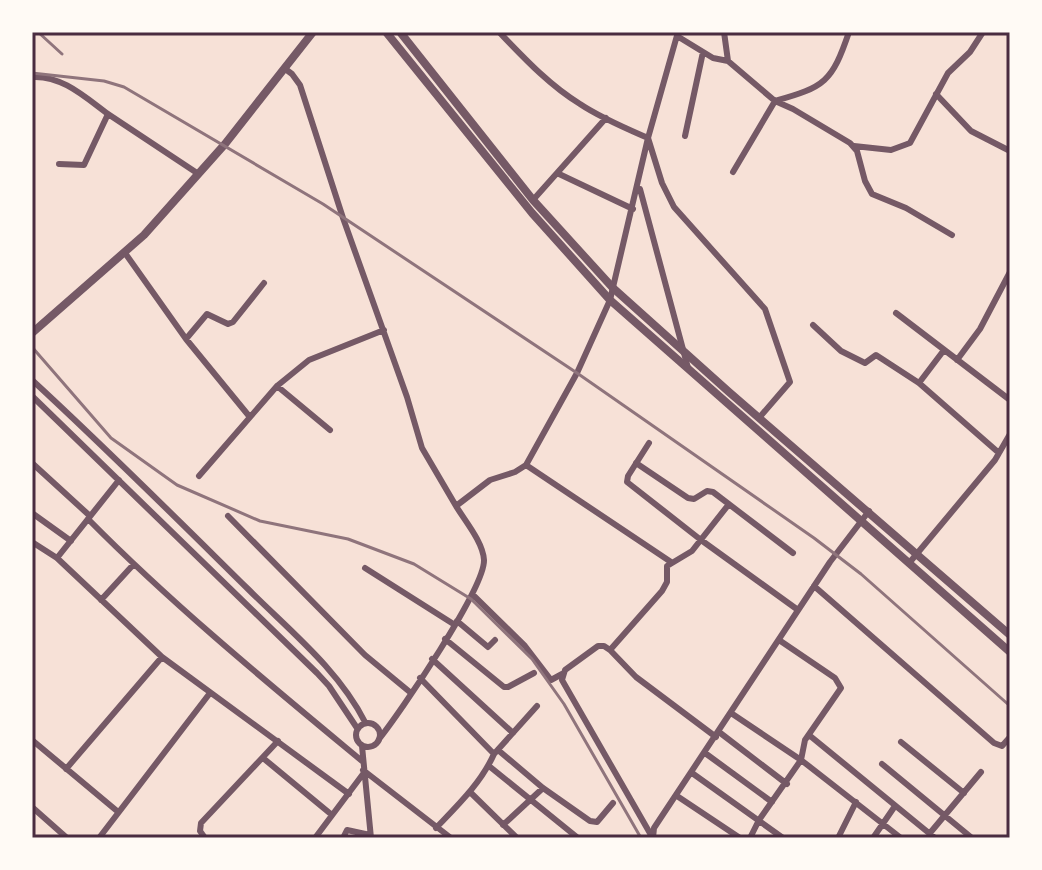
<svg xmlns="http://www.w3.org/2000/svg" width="1042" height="870" font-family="Lato,sans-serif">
<rect width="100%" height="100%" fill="#f7e1d7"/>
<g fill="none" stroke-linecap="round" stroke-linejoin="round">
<path stroke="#755966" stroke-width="6" d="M 499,32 C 524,58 549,85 580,104 C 601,118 625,128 648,138 L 662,183 L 674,207 L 765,309 L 790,382 L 759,418
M 724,32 L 728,61
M 677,36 L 713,58 L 728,61 L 775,101 L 793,109 L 850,143 L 857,151 L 865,181 L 872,194 L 906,208 L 952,235
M 284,68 L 292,74 L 300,85 L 343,218 L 407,397 L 422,448 L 456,506
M 32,77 C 62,75 86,98 108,114
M 936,94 L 971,131 L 1010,151
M 685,136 L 703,52
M 854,146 L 891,150 L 910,143 L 948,73 L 970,52 L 983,32
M 59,164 L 84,165 L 108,114 L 197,173
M 733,172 L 775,101 C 825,87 832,82 849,32
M 557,173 L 633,209
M 640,189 L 688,368
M 533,200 L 606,118
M 125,253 L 186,339 L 249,416
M 896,313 L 1010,400
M 813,325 L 841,351 L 865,363 L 876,355 L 919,383 L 999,453
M 186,339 L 207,314 L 228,324 L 233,322 L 264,283
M 957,360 L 980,329 L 1010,272
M 32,380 C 106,448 177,519 248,589 C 290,631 338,669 365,722
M 919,383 L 944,350
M 277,386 L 309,360 L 384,330
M 32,396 L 317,673 L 329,686 L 357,728
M 649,443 L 628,476 L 627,482 L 701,540 L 798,610
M 32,463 L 90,516
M 636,463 L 688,498 L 694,499 L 707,491 L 713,492 L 793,553
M 526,465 L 671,562
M 199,476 L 277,386 L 330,430
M 32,513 L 71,541
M 228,516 L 365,655 L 411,693
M 88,519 C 174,606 268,683 362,761
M 32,542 L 57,558 L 162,657 L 349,794
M 57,558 L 119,480
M 910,562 L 995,460 L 1010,434
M 365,568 L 455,625
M 814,586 L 994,743 L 1002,746 L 1010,737
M 473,595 L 525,646 L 551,680 L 562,674
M 101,600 L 133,565
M 457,621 L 488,647 L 495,640
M 445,639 L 504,687 L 508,687 L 534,673
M 610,650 L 604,646 L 598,646 L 565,670 L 562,680 L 651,835
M 432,659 L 513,733
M 420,678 L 494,754 L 537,706
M 731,713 L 801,760 L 901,838
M356 735a12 12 0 1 1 24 0a12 12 0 1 1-24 0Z
M 719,732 L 787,784
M 809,735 L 935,838
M 716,737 L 636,677 L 610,650 L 662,591 L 667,582 L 667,566 L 692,551 L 729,504
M 379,739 C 400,713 485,588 484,560 C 483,542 465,521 456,506 L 490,480 L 515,472 L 526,465 L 577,373 L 610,300 L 648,138 L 678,32
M 32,740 L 117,811
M 901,742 L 964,793
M 362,746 L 371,838
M 498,750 L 543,788 L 590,821 L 597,822 L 613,803
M 705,753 L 772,802
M 263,758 L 332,815
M 882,764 L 972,838
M 489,766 L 578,838
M 66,769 L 162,657
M 363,770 L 451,838
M 692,773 L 783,838
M 470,792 L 517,838
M 677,796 L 740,838
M 32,807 L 67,838
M 503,825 L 543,788
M 436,828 C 458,805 481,783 494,754
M 930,833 L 981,772
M 99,838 L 210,693
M 205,838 L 200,831 L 201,823 L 278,741
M 315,838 L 363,774
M 343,838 L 347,830 L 370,835
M 653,838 L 654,828 L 830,562 L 869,511
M 750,838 L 759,820 L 801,760 L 805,740 L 841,688 L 835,678 L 779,640
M 838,838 L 856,802
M 873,838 L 895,806"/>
<path stroke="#755966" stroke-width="8" d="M 386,32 L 532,213 L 610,300 L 1010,652
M 400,32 L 533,200 L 613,288 L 729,392 L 1010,635
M 32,333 L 144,235 L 225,144 L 313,32"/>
<path stroke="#8f747c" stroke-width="3" d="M 38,32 L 62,54
M 32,73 L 104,81 L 124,87 L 323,204 L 577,373 L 814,538 L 861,574 L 1010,706
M 32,347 L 111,438 L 177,485 L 260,521 L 348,539 L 414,564 L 471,599 L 532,659 L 564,704 L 641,838"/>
</g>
<rect width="1042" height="870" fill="none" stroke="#fffaf5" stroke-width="68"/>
<rect x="34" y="34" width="974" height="802" fill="none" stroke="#4a2c40" stroke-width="3"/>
</svg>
